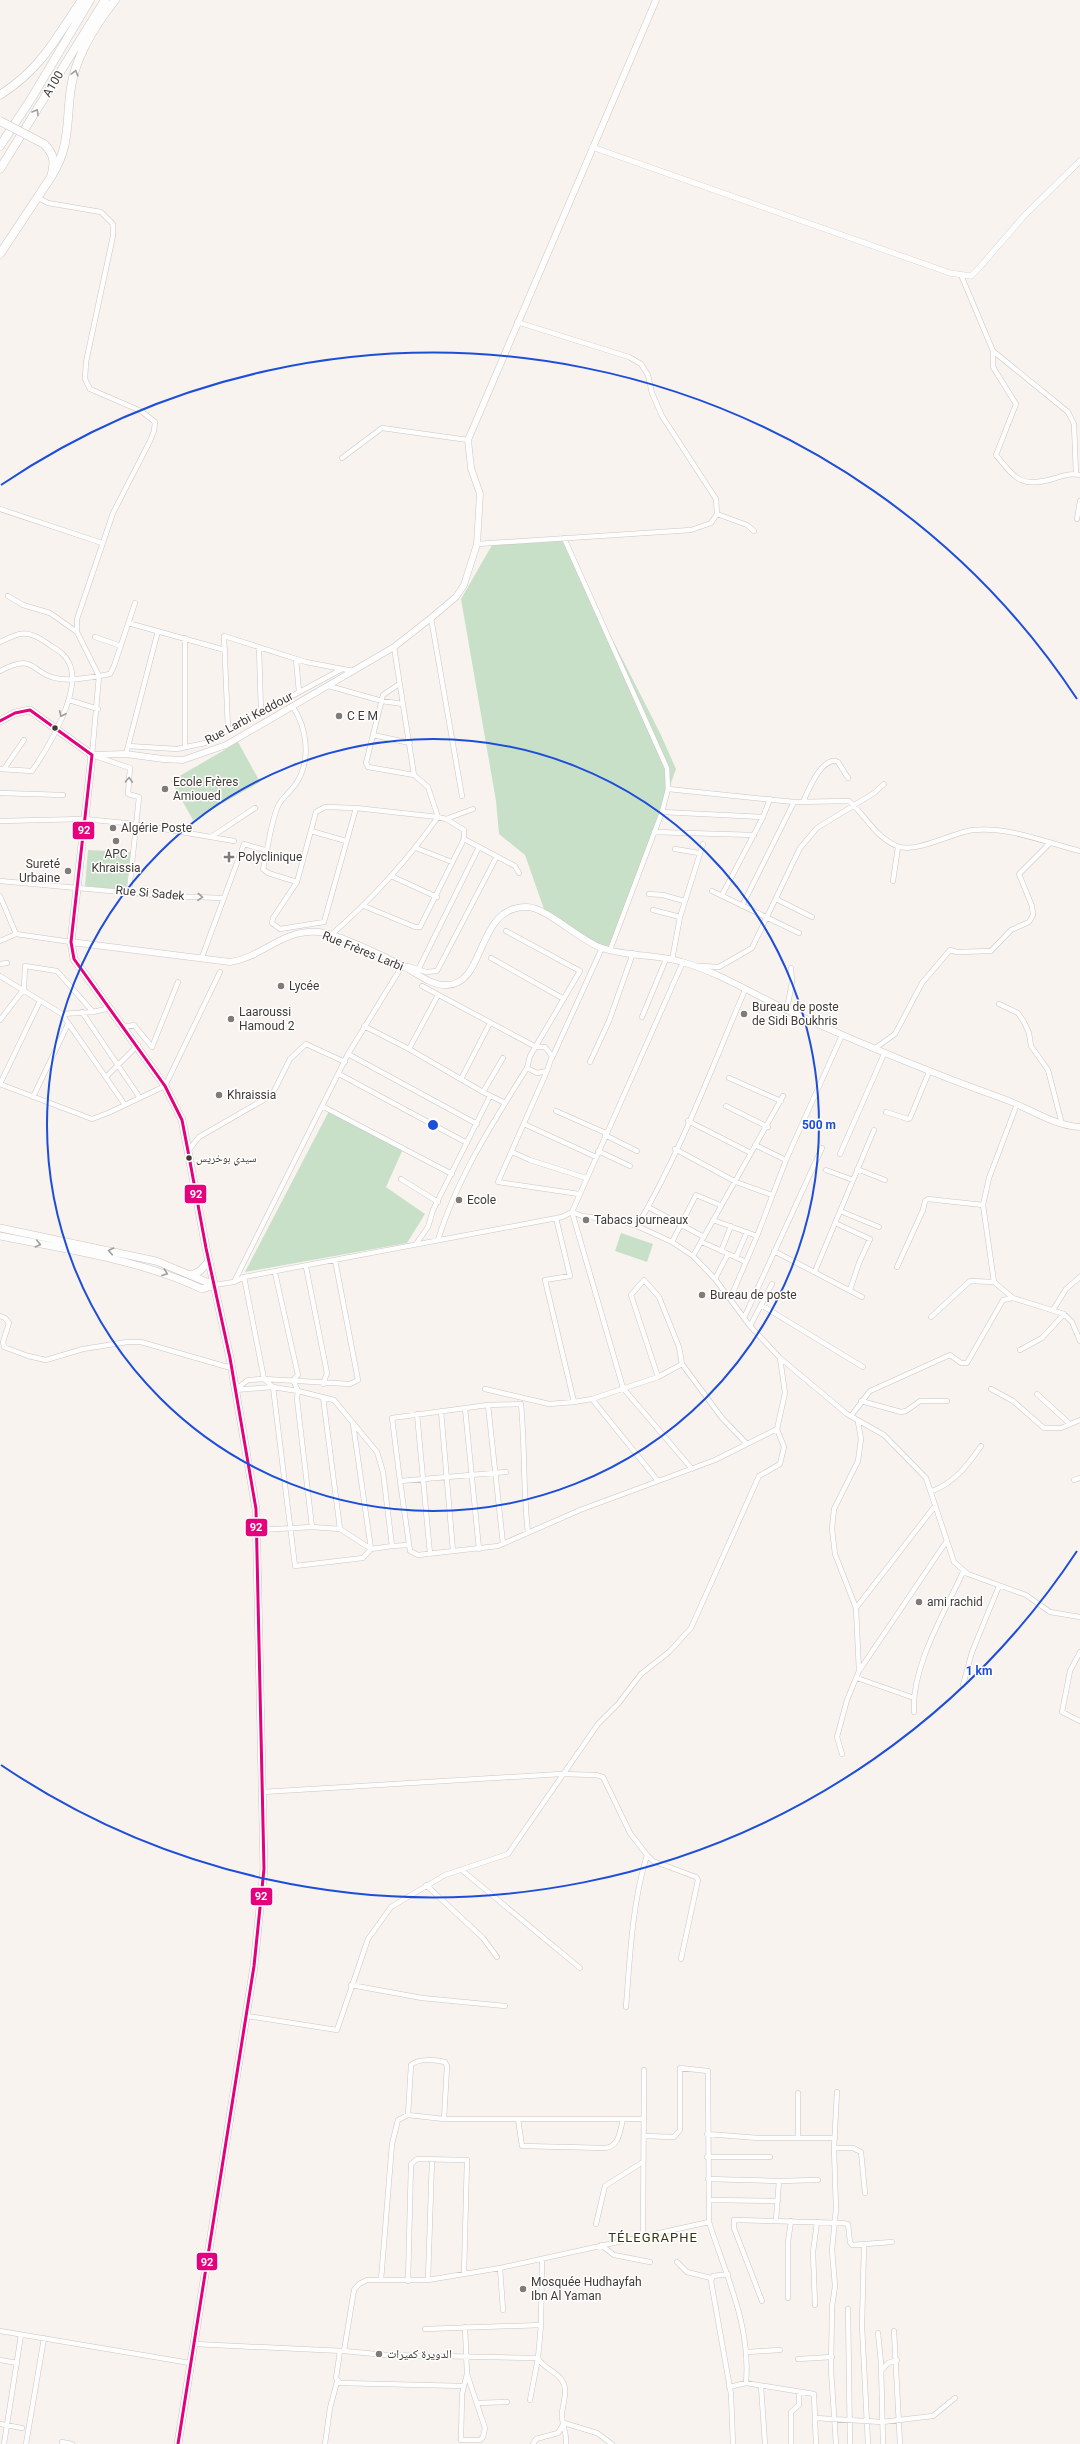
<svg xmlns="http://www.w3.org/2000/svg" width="1080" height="2444" font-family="Roboto,'Noto Naskh Arabic',sans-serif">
<rect width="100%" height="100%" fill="#f9f3ef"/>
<path fill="#c9e0c8" d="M 562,540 L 660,733 L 676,769 L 610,950 L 602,948 L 546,915 L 525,855 L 499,834 L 496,801 L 461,599 L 492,545 Z
M 238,742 L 260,782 L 193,820 L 171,781 Z
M 88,850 L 131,852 L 126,890 L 85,886 Z
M 330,1109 L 403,1149 L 386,1187 L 425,1214 L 407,1243 L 245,1272 Z
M 621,1233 L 653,1244 L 647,1262 L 615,1251 Z"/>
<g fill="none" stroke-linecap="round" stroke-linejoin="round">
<defs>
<path id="minor" d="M 37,197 L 48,203 L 101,212 L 113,224 L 113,236 L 86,362 L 85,379 L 90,389 L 141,411 L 155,422 L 154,431 L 150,441 L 113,513 L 77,619 L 77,632 L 99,676 L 92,755 L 130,768 L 128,794 L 139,797 L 129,892
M 961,275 L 993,351 L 1068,412 L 1074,424 L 1076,474
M 993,351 L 993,367 L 1016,404 L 996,455 C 1017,481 1022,488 1056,478 C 1064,475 1072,473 1080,475
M 342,458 L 382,428 L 468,440
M 0,509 L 102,543
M 717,514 L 747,525 L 754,531
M 1077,519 L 1080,501
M 564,538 L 667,768 L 668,789 L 662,812 L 610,950
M 477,544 L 691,530 L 711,523 L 717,514 L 716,499 L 662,416 L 652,393 L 648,375 L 641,364 L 629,357 L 517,322
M 8,596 L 23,605 L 50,613 L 77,632
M 431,618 L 462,796
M 128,623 L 225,650
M 95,637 L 121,646
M 185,638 L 185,746
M 0,642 C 20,632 27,629 47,643 C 55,649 65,653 69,663 C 83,690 48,748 32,771 L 0,769
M 259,648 L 261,711
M 296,659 L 299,692
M 0,671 C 37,651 30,675 60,679 C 75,681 95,677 110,674 L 114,666 L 135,603
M 399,684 L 383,695 L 366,763 L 368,767 L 414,775
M 329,686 L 382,701 L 403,704
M 69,700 L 98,709
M 293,707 C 307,728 311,760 297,782 C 292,791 282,797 278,806 C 270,825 268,849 263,869 L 268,873 L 297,882
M 228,729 L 224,636 L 306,662 L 353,671
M 373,735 L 410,743
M 128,746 L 177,749 L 205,743 L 342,669
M 126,754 L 158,631
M 4,769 L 24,740
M 668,789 L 794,802 L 849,801 C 865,815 876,838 897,846 C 916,854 954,832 973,830 C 1008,826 1047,843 1080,851
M 0,793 L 63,795
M 803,802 C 808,791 822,755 838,762 L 848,778
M 356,808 L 325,807 L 316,812 L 297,882 L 273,918 L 272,923 L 280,929 L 324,922 L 356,808 L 438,817 L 428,787 L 414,775 L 394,647
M 662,812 L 763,817
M 446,819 L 473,809
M 0,821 L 84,819 L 135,824 L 234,841
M 311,831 L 346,841
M 654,832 L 754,835
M 211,837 L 255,808
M 464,839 L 515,866 L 519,873
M 416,848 L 452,862
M 675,849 L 699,853
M 391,876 L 437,897
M 0,881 L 166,896 L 223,898
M 893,881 L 898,847
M 712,891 L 799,933
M 649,894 L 663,895 L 684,901
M 722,895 L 763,817 L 770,799
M 0,896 L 16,934 L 71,942
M 776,899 L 812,917
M 742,906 L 794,802
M 653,910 L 680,917
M 331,935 C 371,900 407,861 438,817 L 446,819 L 464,830 L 464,839 L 420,927 L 415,927 L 364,906
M 0,941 L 16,934
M 202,957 L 244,844 L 268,851
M 491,958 L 564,999
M 672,960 L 680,917 L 703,844
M 683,962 L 572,1212 L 623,1388 L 692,1469
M 0,964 L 7,963
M 408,966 L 426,972 L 437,971 L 496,858
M 700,966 L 719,967 L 752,948 L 800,848 L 817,828 L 874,793 L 884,784
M 417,972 L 478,849
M 0,976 L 62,1014 L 125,1105
M 422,986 L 536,1047 L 545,1047 L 552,1056 L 547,1071
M 999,1004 L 1018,1013 L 1024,1022 L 1029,1033 L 1031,1046 L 1048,1070 L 1062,1124
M 787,1009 L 792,982 L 791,968
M 82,1012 L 140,1098
M 62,1014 L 93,1012 L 110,1008
M 642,1017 L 666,959
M 0,1020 L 24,989 L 25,966 L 57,971 L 93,1012
M 364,1026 L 409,1049 L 483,1092 L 505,1103
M 124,1027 L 134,1025 L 152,1047 L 178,982
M 409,1049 L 438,995
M 874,1049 L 895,1034 L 922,983 L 950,950 L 957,952 L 991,951 L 1011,930 L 1029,922 L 1033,915 L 1032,906 L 1019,874 L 1050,843
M 348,1054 L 477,1124
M 552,1058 L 602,948
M 590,1062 L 609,1021 L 633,953
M 527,1068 L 537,1073 L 547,1071 L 498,1182 L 579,1194
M 339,1074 L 467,1143
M 107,1076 L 138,1045
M 729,1078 L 781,1101
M 461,1079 L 490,1023
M 0,1084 L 92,1119 L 108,1113 L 165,1086 L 220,972
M 0,1084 L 40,1001
M 483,1092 L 503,1058
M 33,1097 L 68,1024
M 1017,1104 L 989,1178 L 983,1205 L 994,1282 L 1013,1298 L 1064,1314 L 1072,1322 L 1080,1341
M 322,1106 L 452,1174
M 726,1106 L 768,1127
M 556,1111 L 606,1133
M 886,1112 L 908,1119 L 910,1118 L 929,1072
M 688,1121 L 751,1153
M 524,1124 L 596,1157
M 605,1135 L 637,1151
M 755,1145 L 786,1160
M 675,1149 L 736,1182 L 772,1195
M 188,1151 L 199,1137 L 272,1095 L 290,1059 L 306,1044 L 345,1062
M 598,1151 L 630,1166
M 512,1152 L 530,1160 L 586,1178
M 840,1154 L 884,1054
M 857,1169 L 885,1180
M 826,1170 L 853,1180
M 401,1179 L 438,1202
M 648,1207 L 704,1237
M 840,1211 L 879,1227
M 556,1218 L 570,1276 L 545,1280 L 574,1402
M 713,1220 L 757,1236
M 835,1223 L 870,1239 L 859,1263 L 850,1290
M 637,1226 C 680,1154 712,1067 745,990
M 438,1240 C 457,1178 493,1122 527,1068 L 530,1056 L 580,971 L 506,931
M 672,1242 L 696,1195 L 720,1205
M 702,1242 L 746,1262
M 416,1244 L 428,1227 L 433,1210 L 490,1096
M 721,1251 L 731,1226
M 774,1251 L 862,1297
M 693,1256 L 783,1096
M 736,1257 L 747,1232
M 306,1267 L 327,1373 L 323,1384
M 897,1267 L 923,1210 L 925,1201 L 928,1199 L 983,1205
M 815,1271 L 874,1130
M 275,1273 L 298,1375 L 293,1380 L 298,1391 L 297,1399 L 312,1527
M 715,1279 L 728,1254
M 234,1282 L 348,1054 L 402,966
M 214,1285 L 234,1282 L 244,1277 L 562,1217 L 572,1212 L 582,1216 L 621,1221 L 637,1226 L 672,1242 L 693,1256 L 715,1279 L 750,1326 L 780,1358 L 847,1414 L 884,1435 L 926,1478 L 954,1562 L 968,1574 L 1026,1595 L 1050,1612 L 1080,1617
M 730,1299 L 757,1236 L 786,1160 L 842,1035
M 761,1305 L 863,1367
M 1053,1310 L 1066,1289 L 1080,1277
M 0,1316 L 5,1318 L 9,1323 L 3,1342 L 4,1347 L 28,1356 L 46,1360 L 83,1349 L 127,1342 L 141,1342 L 231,1368
M 931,1317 L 970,1281 L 994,1282
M 744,1318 L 822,1148
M 750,1326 L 772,1284
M 1020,1350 L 1042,1338 L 1064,1314
M 658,1377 L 631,1295 L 644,1280 L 659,1297 L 679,1347 L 682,1364
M 485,1389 L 549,1404 L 574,1402 L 592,1399 L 658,1377 L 682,1364 L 722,1418 L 747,1444
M 991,1389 L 1013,1401 L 1044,1428 L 1061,1428 L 1080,1420
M 235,1390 L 273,1387 L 298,1391 L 334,1400 L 377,1452 L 383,1472 L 392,1546 L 371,1549 L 363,1558 L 295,1566 L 273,1387 L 264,1379 L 244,1277
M 235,1390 L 248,1380 L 264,1379 L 350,1384 L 358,1380 L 335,1260
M 1037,1394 L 1070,1424
M 323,1397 L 340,1529
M 592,1399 L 658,1481
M 861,1401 L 901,1412 L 906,1411 L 920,1401 L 947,1401
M 488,1405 L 521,1404 C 525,1447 523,1490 528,1533
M 465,1408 L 479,1549
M 441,1411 L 453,1551
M 417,1414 L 430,1554
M 851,1416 L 870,1391 L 950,1355 L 961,1363 L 967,1363 L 1003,1300 L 1013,1298
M 858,1422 L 861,1439 L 858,1461 L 834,1509 L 832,1529 L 835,1554 L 856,1608 L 859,1671 L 946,1542
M 353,1424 L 371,1549
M 506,1472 L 400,1481 L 410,1551 L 418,1555 L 498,1546 L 580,1510 L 715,1460 L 777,1429
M 1074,1480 L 1080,1478
M 400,1481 L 392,1418 L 488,1405 L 503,1544
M 932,1491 C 954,1483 968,1465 981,1446
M 258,1530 L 312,1527 L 340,1529 L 371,1549
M 392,1546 L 409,1545
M 856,1608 L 935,1506
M 1080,1652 L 1070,1671 L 1062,1712 L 1080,1721
M 857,1678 L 914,1698
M 963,1685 L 972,1652 L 999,1586
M 914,1712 C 911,1667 945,1612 963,1572
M 842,1754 L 837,1737 L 847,1700 L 859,1671
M 262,1792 L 561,1774 L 596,1775 L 603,1777 L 630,1833 L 647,1855 L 653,1861 L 696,1877 L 698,1880 L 681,1959
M 463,1871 L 580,1968
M 426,1885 L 483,1938 L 497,1957
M 351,1985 L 422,1998 L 505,2006
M 626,2007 C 630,1956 632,1904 647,1855
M 247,2016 L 337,2030 L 368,1939 L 391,1907 L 445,1875 L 508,1854 L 598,1724 L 618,1704 L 641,1674 L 669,1652 L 691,1628 L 759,1476 L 780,1464 L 784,1447 L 777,1429 L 785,1393 L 780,1358
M 408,2115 L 411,2065 C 418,2058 436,2060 445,2062 L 447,2066 L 444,2119
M 518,2119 L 522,2146 L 605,2148 C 619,2147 620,2131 623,2119
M 707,2134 L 758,2138 L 835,2138
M 644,2136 L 674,2137 L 680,2130 L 680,2068 L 708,2071 L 709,2222
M 798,2138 L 798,2093
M 834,2148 L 853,2148 L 861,2152 L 865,2193
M 707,2157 L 770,2157
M 708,2179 L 779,2181 L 776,2220
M 779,2181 L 818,2180
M 709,2200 L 778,2201
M 596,2224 L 605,2186 L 643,2162
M 643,2236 L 644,2070
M 864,2244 L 862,2326 L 868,2444
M 601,2245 L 614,2255 L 650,2262
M 677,2262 L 687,2272 L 711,2278
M 500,2268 L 503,2310
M 728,2274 L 713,2276 L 711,2281 L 731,2394 L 733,2444
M 381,2280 L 392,2144 L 398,2120 L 408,2115 L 444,2119 L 644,2119
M 428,2280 L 432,2160
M 408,2281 L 411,2164 L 417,2159 L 467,2160 L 464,2273
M 788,2298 L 788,2242 L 791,2221
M 762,2301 L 734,2228 L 734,2220 L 842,2223 L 848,2224 L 850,2242 L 852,2245 L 892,2242
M 815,2305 L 813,2252 L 817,2222
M 848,2309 L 850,2444
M 465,2327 L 467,2374 L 462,2394 L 461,2440 L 480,2440 L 483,2437 L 485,2428 L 467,2374
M 425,2329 L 541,2325
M 0,2331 L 190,2363
M 894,2331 L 900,2444
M 878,2333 L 881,2363 L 883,2444
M 194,2344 L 344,2351 L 354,2290 L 359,2284 L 367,2280 L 428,2280 L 500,2268 L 709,2222 C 726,2276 751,2325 746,2383
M 340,2351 L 336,2378 L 340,2383 L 464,2386
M 344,2351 L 386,2355 L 538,2358 L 541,2325 L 542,2260
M 746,2352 L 780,2350
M 538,2358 C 543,2368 554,2370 561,2379 C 569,2389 563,2402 562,2413 C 561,2423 567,2431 566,2444
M 798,2359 L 832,2357
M 0,2360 L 17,2363
M 881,2371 L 888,2363 L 897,2360
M 761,2386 L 765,2444
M 729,2387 L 746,2383 L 814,2394 L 816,2444
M 530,2400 L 538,2358
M 477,2403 L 507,2402
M 815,2418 L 882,2422 L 933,2416 L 955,2398
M 0,2424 L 22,2428
M 4,2444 L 21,2335
M 26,2444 L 44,2338
M 62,2444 L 62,2442 L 72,2444
M 325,2444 L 330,2408 L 337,2382
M 533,2444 L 536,2439 L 558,2433 L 564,2423 L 597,2433 L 612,2444
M 791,2444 L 791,2412 L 799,2405 L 799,2392
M 836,2444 L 831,2370 L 832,2307 L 835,2286 L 832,2250 L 836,2209 L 834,2148 L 837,2092"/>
<path id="tertiary" d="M 592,147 L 950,273 L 971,276 L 979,268 L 1024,216 L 1080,161"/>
<path id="secondary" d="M 92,755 L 126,754 L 163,759 L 183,760 L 226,745 L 394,647 L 431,618 L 456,597 L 464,585 L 477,544 L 480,494 L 471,468 L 468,440 L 656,0
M 71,942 L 230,962 C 264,957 281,929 319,932 C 340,934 383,956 403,966 C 416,973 432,986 447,985 C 487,984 475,906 527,907 C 548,908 580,941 602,948 C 627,957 657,954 682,962 C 718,972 757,996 791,1012 C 861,1044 931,1073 1004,1099 C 1029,1108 1054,1126 1080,1127"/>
<path id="primary" d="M 0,721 L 15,713 L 30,710 L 92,755 L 71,942 L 74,959 L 165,1086 L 182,1120 L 188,1151 L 206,1248 L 230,1358 L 256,1509 L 264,1869 L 254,1966 L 178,2444"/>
<path id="trunk" d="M 0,1228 L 156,1261 L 214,1285
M 0,1236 C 68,1250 138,1259 202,1289 L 214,1285
M 191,1275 L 200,1271 L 209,1261"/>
<path id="motorway" d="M 0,95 C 42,68 55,39 82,0
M 0,146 L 31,99 L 90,0
M 0,169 L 105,0
M 51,177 C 71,146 66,121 71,87 C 76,56 96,24 115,0
M 0,254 L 51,177 C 55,163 55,155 44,144"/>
</defs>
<use href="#minor" stroke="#cbc6c2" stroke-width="5.5"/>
<use href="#tertiary" stroke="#cbc6c2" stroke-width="6"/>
<use href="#secondary" stroke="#cbc6c2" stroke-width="7"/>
<use href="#primary" stroke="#cbc6c2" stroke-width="8"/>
<use href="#trunk" stroke="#cbc6c2" stroke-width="8"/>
<use href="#motorway" stroke="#cbc6c2" stroke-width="9"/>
<use href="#minor" stroke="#fefdfd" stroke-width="4.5"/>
<use href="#tertiary" stroke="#fefdfd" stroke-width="5.5"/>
<use href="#secondary" stroke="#fefdfd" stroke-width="6"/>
<use href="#primary" stroke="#fefdfd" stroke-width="7"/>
<use href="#trunk" stroke="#fefdfd" stroke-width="7"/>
<use href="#motorway" stroke="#fefdfd" stroke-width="8"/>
<defs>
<path id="motorway-bridge" d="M 0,121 L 44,144"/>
</defs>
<use href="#motorway-bridge" stroke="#cbc6c2" stroke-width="9" stroke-linecap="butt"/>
<use href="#motorway-bridge" stroke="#fefdfd" stroke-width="8"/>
<defs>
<path id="bus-1" d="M 0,721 L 15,713 L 30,710 L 92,755 L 71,942 L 74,959 L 165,1086 L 182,1120 L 188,1151 L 206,1248 L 230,1358 L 256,1509 L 264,1869 L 254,1966 L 178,2444"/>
</defs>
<use href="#bus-1" stroke="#fff" stroke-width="6"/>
<use href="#bus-1" stroke="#e5007d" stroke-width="3"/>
</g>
<defs><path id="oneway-chevron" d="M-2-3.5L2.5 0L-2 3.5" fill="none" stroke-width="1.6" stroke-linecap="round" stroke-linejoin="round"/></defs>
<g stroke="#9f9c9a">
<use href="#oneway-chevron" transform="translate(75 73) rotate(-75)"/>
<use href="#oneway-chevron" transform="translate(36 112) rotate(-59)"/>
<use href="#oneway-chevron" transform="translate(62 714) rotate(115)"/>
<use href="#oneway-chevron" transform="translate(129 780) rotate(-87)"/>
<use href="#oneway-chevron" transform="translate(200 897) rotate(3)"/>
<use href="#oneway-chevron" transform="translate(38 1244) rotate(12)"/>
<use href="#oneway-chevron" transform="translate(111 1251) rotate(-168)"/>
<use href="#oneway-chevron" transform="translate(165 1273) rotate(20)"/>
</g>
<g fill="none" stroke="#1d4ed8" stroke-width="2">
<circle cx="433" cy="1125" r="386"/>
<path d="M1077 1551A772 772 0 0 1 1 1765M1 485A772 772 0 0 1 1077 699"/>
</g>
<g fill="#817b77" stroke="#fff" stroke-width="1.5">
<circle cx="339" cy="716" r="4"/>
<circle cx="165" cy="789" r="4"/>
<circle cx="113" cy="828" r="4"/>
<circle cx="116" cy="841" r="4"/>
<path d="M227 851h4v4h4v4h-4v4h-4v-4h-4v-4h4z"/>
<circle cx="68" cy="871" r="4"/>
<circle cx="281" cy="986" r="4"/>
<circle cx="744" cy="1014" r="4"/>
<circle cx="231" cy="1019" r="4"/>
<circle cx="219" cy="1095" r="4"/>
<circle cx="459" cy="1200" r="4"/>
<circle cx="586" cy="1220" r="4"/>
<circle cx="702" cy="1295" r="4"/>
<circle cx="919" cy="1602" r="4"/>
<circle cx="523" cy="2289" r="4"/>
<circle cx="379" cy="2354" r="4"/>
</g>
<g fill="#403a37" stroke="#fff" stroke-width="1.5">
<circle cx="55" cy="728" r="3.5"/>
<circle cx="189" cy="1158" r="3.5"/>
</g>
<g text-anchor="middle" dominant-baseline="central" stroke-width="3" stroke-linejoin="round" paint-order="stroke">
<g font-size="11" fill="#403a37" stroke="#fff" text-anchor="start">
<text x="196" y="1158">سيدي بوخريس</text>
</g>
<g font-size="12" fill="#403a37" stroke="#fff">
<text transform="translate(53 84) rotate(-59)">A100</text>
<text transform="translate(249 718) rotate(-28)">Rue Larbi Keddour</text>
<text transform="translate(150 893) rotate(5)">Rue Si Sadek</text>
<text transform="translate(363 951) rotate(22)">Rue Frères Larbi</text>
</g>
<g font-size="12" fill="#403a37" stroke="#fff" text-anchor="start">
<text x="347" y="716">C E M</text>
<text x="173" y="782">Ecole Frères<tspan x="173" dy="14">Amioued</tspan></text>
<text x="121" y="828">Algérie Poste</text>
<text x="116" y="854" text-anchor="middle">APC<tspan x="116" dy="14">Khraissia</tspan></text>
<text x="238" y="857">Polyclinique</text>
<text x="60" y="864" text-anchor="end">Sureté<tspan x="60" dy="14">Urbaine</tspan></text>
<text x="289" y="986">Lycée</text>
<text x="752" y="1007">Bureau de poste<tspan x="752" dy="14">de Sidi Boukhris</tspan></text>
<text x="239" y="1012">Laaroussi<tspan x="239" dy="14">Hamoud 2</tspan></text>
<text x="227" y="1095">Khraissia</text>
<text x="467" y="1200">Ecole</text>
<text x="594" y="1220">Tabacs journeaux</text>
<text x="710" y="1295">Bureau de poste</text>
<text x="927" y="1602">ami rachid</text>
<text x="531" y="2282">Mosquée Hudhayfah<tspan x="531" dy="14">Ibn Al Yaman</tspan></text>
<text x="387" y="2354">الدويرة كميرات</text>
</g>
<g font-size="13" letter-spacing="1" fill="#35370d" stroke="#fff">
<text x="653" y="2237">TÉLEGRAPHE</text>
</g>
</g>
<circle cx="433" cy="1125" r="6" fill="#1d4ed8" stroke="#fff" stroke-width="2"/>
<g font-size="12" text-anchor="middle" font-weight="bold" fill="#1d4ed8" stroke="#fff" stroke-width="3" stroke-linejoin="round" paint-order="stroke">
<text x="819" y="1129">500 m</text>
<text x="979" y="1675">1 km</text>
</g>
<g stroke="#fff" stroke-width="1.5">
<rect x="72" y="821" width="23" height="19" rx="4" fill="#e5007d"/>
<rect x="184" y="1184" width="23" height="20" rx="4" fill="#e5007d"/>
<rect x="245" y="1518" width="23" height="19" rx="4" fill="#e5007d"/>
<rect x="250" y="1887" width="23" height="19" rx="4" fill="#e5007d"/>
<rect x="196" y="2252" width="22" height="19" rx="4" fill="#e5007d"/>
</g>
<g font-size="11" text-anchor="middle" font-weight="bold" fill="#fff">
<text x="84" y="834">92</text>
<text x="196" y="1198">92</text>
<text x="256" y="1531">92</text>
<text x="261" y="1900">92</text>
<text x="207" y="2266">92</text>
</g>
</svg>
